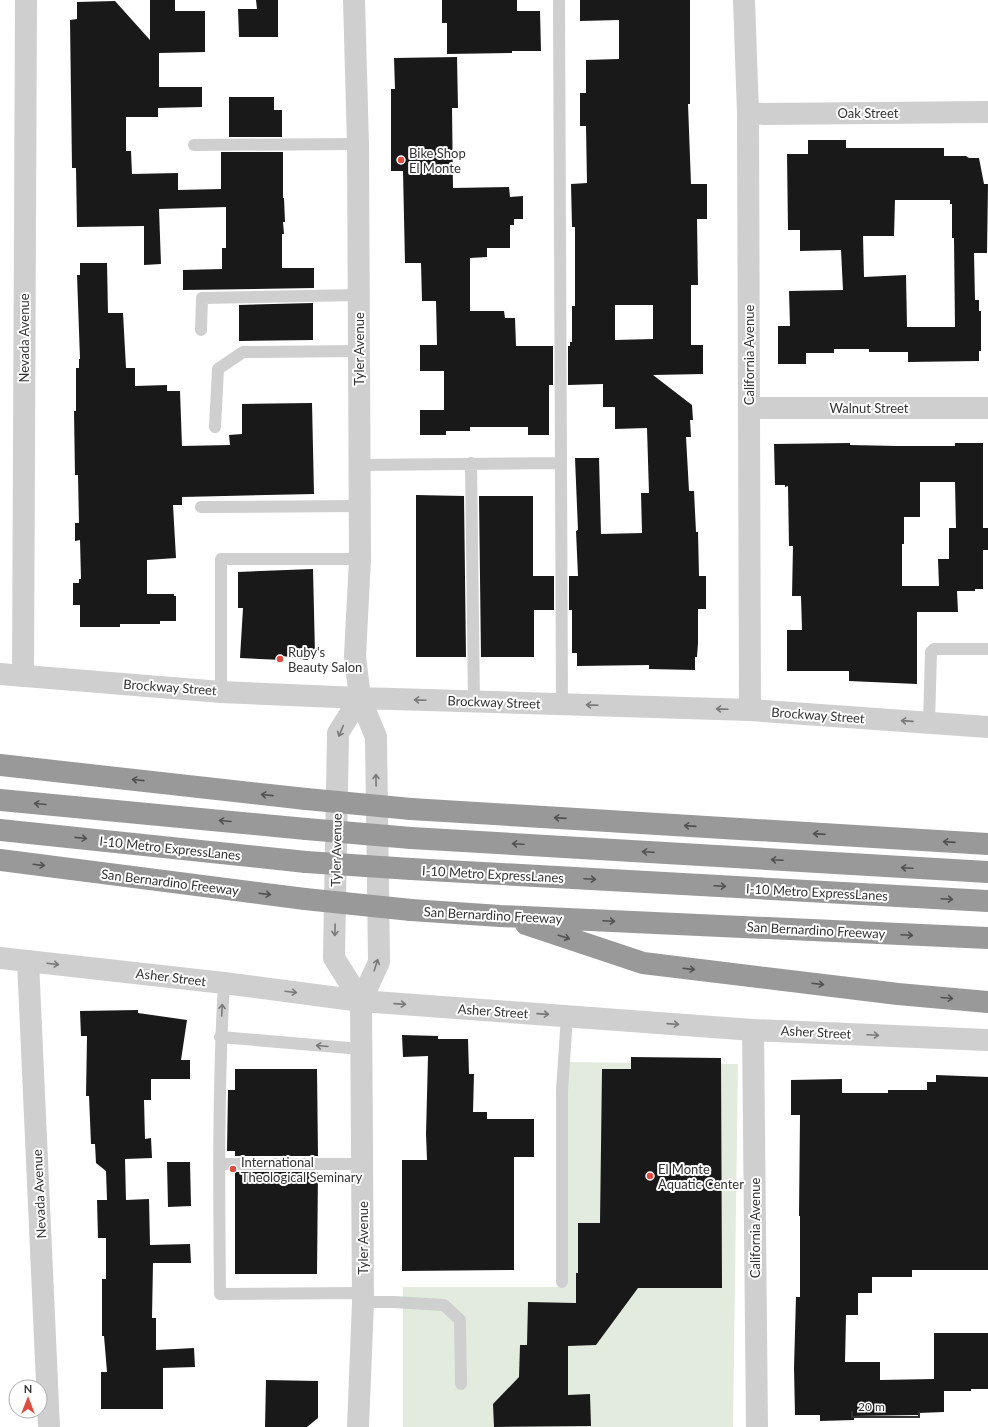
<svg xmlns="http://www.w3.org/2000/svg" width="988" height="1427" font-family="Lato,sans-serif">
<rect width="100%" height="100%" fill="#fff"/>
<path fill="#e3ebdf" d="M 563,1062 L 738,1064 L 733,1427 L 403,1427 L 403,1287 L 563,1287 Z"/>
<path fill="#191919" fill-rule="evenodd" d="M 150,0 L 175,0 L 175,11 L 205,11 L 205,52 L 159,53 L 159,87 L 202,87 L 202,107 L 158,108 L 158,117 L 126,117 L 126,151 L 131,151 L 132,174 L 178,173 L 178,190 L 221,189 L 221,152 L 283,152 L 283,198 L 284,198 L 285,222 L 283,222 L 284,234 L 282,234 L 282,268 L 314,268 L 314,288 L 183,290 L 183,270 L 222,269 L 222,248 L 226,248 L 226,207 L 159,209 L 161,264 L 144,265 L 144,226 L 77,227 L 76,168 L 72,168 L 70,20 L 77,19 L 77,2 L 115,1 L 150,40 Z
M 256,0 L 278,0 L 278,37 L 239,37 L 238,9 L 257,9 Z
M 442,0 L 517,0 L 517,11 L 540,11 L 541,51 L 512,51 L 512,53 L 447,54 L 447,23 L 442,23 Z
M 580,0 L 690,0 L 690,104 L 688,104 L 691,184 L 707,184 L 707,219 L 697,219 L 698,285 L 691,285 L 691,345 L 703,345 L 703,374 L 653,375 L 692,405 L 693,420 L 690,420 L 691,437 L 686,437 L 689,491 L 694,491 L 696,532 L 698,532 L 699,576 L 706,576 L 706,609 L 698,609 L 698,643 L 697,657 L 695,657 L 695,670 L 649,669 L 649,665 L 577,666 L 577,653 L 572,653 L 572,610 L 569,610 L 569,576 L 578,576 L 576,531 L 578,530 L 575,458 L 599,458 L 601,534 L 642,533 L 641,493 L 649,493 L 647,428 L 615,429 L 615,407 L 603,407 L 603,384 L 568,385 L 568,346 L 570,346 L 570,342 L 572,342 L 572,306 L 575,306 L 575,227 L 572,227 L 571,184 L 587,183 L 586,126 L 580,126 L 580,93 L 586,93 L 586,60 L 619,59 L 619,20 L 580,21 ZM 615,305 L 653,305 L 653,339 L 615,340 Z
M 457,57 L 458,108 L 452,108 L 453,188 L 509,187 L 510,197 L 523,196 L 523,219 L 514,219 L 514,225 L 510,225 L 510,248 L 487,248 L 487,257 L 470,258 L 470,311 L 504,311 L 505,318 L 515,318 L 516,346 L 553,346 L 553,385 L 549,385 L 549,435 L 528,435 L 528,427 L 470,427 L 470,431 L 446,431 L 446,435 L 420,435 L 420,410 L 444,410 L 444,371 L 420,371 L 420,345 L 437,345 L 436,301 L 422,301 L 421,263 L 405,263 L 403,171 L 391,171 L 391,89 L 395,89 L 394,58 Z
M 229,97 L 274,97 L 274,110 L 282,110 L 282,137 L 229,137 Z
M 808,140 L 846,140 L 846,148 L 944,148 L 944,156 L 966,156 L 969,158 L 979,158 L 984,184 L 988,184 L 987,253 L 974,253 L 975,300 L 979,300 L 979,311 L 981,311 L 981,351 L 979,351 L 979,361 L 908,362 L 908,352 L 869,352 L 869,349 L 834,349 L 834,353 L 806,353 L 806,364 L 778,364 L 778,326 L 790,326 L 789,291 L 843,290 L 841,250 L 800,251 L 800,230 L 788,230 L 787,154 L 808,154 ZM 895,200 L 950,200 L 950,204 L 952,204 L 952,238 L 954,238 L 955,327 L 907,327 L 906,275 L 864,277 L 863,236 L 894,236 Z
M 80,263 L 107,263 L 108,313 L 123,313 L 126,368 L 135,368 L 135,386 L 167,385 L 167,391 L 180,391 L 182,446 L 230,445 L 229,435 L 242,434 L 242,404 L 312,403 L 314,494 L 182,497 L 182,505 L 173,505 L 176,558 L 147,560 L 147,594 L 174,594 L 174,596 L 176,596 L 176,621 L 160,621 L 160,624 L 120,624 L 120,627 L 80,627 L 80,605 L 73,605 L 73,583 L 79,583 L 79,579 L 81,579 L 80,540 L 75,541 L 75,523 L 79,523 L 78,475 L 75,475 L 74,411 L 76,411 L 76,368 L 79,368 L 79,359 L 80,359 L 77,275 L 80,275 Z
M 313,303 L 313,340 L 239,341 L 239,305 Z
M 850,443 L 850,445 L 897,446 L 955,446 L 955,443 L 983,443 L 983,528 L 988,528 L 988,550 L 983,550 L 983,589 L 975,589 L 975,591 L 957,591 L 958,612 L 917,612 L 917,684 L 849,681 L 849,671 L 787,671 L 787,630 L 802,630 L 801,596 L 792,596 L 793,546 L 789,546 L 788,486 L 785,487 L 785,485 L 775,485 L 774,444 ZM 920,482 L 955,482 L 956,528 L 949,528 L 949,559 L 938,559 L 939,586 L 902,586 L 902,544 L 904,544 L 904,517 L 920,517 Z
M 416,495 L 464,496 L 466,657 L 416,657 Z
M 479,496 L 533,496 L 533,576 L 554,576 L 554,610 L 534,610 L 534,657 L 481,657 Z
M 313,569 L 315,654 L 307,660 L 283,656 L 282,660 L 240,658 L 243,608 L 238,608 L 238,572 Z
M 138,1010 L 138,1013 L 187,1020 L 181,1060 L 190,1060 L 190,1079 L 151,1079 L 151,1100 L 144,1100 L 145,1139 L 151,1138 L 152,1158 L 125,1159 L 126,1200 L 149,1199 L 150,1245 L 190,1244 L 191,1263 L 153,1263 L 152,1318 L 156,1318 L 156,1350 L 194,1348 L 195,1367 L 163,1368 L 163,1409 L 101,1409 L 101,1372 L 107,1372 L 104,1336 L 102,1336 L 102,1279 L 106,1279 L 106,1238 L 98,1238 L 97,1200 L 107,1200 L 106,1171 L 96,1163 L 95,1144 L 91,1144 L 89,1096 L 86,1096 L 87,1036 L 81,1036 L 80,1011 Z
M 402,1035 L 438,1036 L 438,1039 L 468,1039 L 469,1074 L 474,1074 L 473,1112 L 487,1112 L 487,1119 L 534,1119 L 534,1157 L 514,1157 L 514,1270 L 402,1271 L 402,1160 L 427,1160 L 426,1134 L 428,1056 L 403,1057 Z
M 631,1057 L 721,1058 L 722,1288 L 638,1288 L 596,1345 L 568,1346 L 568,1395 L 590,1394 L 591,1426 L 494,1427 L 493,1404 L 519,1377 L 520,1345 L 527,1345 L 528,1302 L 576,1303 L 576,1273 L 578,1273 L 578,1223 L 600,1223 L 602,1069 L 631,1069 Z
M 235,1069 L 317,1069 L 318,1156 L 235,1156 L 235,1151 L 227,1151 L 228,1090 L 235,1090 Z
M 936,1075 L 988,1077 L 988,1270 L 912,1270 L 912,1277 L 872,1277 L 872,1293 L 858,1293 L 858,1315 L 846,1315 L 845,1362 L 880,1362 L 880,1380 L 934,1379 L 934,1333 L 988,1333 L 988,1389 L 971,1389 L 971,1391 L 944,1391 L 944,1412 L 918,1413 L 918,1415 L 854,1416 L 854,1420 L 820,1421 L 820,1415 L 795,1415 L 794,1368 L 796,1297 L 800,1297 L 800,1216 L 799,1216 L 800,1115 L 791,1115 L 791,1080 L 842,1079 L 842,1093 L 888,1093 L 888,1090 L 927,1090 L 927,1082 L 936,1082 Z
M 167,1162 L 190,1162 L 191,1206 L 168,1207 Z
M 235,1172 L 318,1172 L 317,1274 L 235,1274 Z
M 266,1380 L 318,1381 L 318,1418 L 307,1427 L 265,1427 Z"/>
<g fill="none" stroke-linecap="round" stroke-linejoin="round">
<path stroke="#cfcfcf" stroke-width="12" d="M 559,0 L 562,704
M 194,145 L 358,144
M 201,330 L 202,298 L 359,295
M 215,427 L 218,369 L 243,352 L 358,351
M 471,463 L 474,701
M 359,465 L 561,463
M 201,507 L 359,506
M 221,692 L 221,559 L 360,559
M 929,723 L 931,652 L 934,649 L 988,649
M 224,983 C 218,1087 219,1190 220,1294 L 363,1293
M 220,1037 L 361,1049
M 219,1164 L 362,1164
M 562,1282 L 562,1091 L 567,1016
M 363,1302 L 393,1302 L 444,1305 L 460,1320 L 461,1384"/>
<path stroke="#cfcfcf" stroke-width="22" d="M 744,0 L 748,114 L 750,710
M 748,114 L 988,112
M 749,408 L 988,408
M 23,676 L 26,0
M 28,961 L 49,1427
M 753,1030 L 757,1427"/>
<path stroke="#cfcfcf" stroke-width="22" d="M 354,0 L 358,144 L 360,559 L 355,656 L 360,698 L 376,737 L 379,962 L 361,1001 L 363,1302 L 358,1427
M 0,674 L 221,692 L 360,698 L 750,710 L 988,727
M 360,698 L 338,733 L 334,958 L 361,1001
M 0,958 L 224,983 L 361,1001 L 753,1030 L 988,1040"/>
<path stroke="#999" stroke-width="22" d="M 0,765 L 306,799
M 0,800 L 306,829
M 411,809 L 988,844
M 0,830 L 306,862
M 411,838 L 988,872
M 0,860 L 305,899
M 411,869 L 988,901
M 411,910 L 500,916 L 988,938
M 526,924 L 643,963 L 898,994 L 988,1002"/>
<path stroke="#999" stroke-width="22" d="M 306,799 L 411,809
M 306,829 L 411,838
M 306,862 L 411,869
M 305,899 L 411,910"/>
</g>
<defs><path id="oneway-shaft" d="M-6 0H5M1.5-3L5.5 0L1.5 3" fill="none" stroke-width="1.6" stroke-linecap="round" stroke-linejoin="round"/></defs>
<g stroke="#797979">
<use href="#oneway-shaft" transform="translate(420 700) rotate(-178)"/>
<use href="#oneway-shaft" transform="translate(592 705) rotate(-178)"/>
<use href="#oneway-shaft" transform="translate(722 709) rotate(-178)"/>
<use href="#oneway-shaft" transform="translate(907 721) rotate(-176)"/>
<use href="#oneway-shaft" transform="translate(341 731) rotate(113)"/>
<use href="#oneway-shaft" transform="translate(376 780) rotate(-91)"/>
<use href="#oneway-shaft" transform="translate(335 930) rotate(91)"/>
<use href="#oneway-shaft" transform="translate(53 964) rotate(7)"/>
<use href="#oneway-shaft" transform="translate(376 965) rotate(-72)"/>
<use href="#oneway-shaft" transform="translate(291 992) rotate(7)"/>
<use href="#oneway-shaft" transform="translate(400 1004) rotate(4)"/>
<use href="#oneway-shaft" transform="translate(222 1010) rotate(-87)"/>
<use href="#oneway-shaft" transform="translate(543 1014) rotate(4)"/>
<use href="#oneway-shaft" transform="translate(673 1024) rotate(4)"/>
<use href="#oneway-shaft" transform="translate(873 1035) rotate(3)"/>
<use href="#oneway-shaft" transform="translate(322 1046) rotate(-175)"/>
</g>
<g stroke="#515151">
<use href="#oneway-shaft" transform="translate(138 780) rotate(-174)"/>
<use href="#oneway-shaft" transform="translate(267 795) rotate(-174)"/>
<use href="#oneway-shaft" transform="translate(40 804) rotate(-175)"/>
<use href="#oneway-shaft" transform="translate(560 818) rotate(-176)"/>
<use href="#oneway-shaft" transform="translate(225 821) rotate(-175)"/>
<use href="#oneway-shaft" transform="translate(690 826) rotate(-176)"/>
<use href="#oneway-shaft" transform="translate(819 834) rotate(-176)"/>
<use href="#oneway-shaft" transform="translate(81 838) rotate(6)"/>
<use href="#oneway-shaft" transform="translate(949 842) rotate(-176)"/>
<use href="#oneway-shaft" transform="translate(518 844) rotate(-177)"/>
<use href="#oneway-shaft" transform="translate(648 852) rotate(-177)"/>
<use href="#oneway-shaft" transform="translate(777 860) rotate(-177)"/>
<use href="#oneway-shaft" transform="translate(39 865) rotate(7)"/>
<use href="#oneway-shaft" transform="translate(907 868) rotate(-177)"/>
<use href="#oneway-shaft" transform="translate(590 879) rotate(3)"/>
<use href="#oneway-shaft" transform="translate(720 886) rotate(3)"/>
<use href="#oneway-shaft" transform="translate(265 894) rotate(7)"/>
<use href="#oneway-shaft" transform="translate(947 899) rotate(3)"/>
<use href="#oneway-shaft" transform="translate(609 921) rotate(3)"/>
<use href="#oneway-shaft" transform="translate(907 935) rotate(3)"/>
<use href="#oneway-shaft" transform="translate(564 937) rotate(18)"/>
<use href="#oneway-shaft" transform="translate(689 969) rotate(7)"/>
<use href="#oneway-shaft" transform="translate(818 984) rotate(7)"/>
<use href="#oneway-shaft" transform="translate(947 998) rotate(5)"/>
</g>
<g fill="#de4d40" stroke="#fff" stroke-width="1.5">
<circle cx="401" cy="160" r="4"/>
<circle cx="280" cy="659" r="4"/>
<circle cx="233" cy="1169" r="4"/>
<circle cx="650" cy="1176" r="4"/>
</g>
<g text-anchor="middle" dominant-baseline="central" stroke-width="4" stroke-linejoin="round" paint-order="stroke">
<g font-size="13" fill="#323232" stroke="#fff">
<text x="868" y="113">Oak Street</text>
<text transform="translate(24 338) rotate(-90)">Nevada Avenue</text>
<text transform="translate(359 349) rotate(-90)">Tyler Avenue</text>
<text transform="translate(749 355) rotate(-90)">California Avenue</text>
<text x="869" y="408">Walnut Street</text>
<text transform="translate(170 687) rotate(4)">Brockway Street</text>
<text transform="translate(494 702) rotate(2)">Brockway Street</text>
<text transform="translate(818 715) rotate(4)">Brockway Street</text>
<text transform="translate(170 848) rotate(6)">I-10 Metro ExpressLanes</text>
<text transform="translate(336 850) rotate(-89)">Tyler Avenue</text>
<text transform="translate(493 874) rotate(3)">I-10 Metro ExpressLanes</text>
<text transform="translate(170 882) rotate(7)">San Bernardino Freeway</text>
<text transform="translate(817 892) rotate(3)">I-10 Metro ExpressLanes</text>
<text transform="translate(493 915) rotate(3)">San Bernardino Freeway</text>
<text transform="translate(816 930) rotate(3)">San Bernardino Freeway</text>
<text transform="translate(171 977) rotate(7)">Asher Street</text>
<text transform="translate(493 1011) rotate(4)">Asher Street</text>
<text transform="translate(816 1032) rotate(3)">Asher Street</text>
<text transform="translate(39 1194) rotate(-93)">Nevada Avenue</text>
<text transform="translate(755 1228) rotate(-90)">California Avenue</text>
<text transform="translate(363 1238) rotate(-90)">Tyler Avenue</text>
</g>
<g font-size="13" fill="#323232" stroke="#fff" text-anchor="start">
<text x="409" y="153">Bike Shop<tspan x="409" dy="15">El Monte</tspan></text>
<text x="288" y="652">Ruby's<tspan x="288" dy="15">Beauty Salon</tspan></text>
<text x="241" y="1162">International<tspan x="241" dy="15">Theological Seminary</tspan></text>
<text x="658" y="1169">El Monte<tspan x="658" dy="15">Aquatic Center</tspan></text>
</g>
</g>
<g transform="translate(28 1399)"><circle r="19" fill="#ffffff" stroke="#adadad"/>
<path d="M0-3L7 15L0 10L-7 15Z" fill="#de4d40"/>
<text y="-6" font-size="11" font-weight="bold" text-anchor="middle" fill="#323232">N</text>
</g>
<path d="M852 1411v6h67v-6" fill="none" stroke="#323232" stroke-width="2"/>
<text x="858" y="1411" font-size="12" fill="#323232" stroke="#ffffff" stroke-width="3" paint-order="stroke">20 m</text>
</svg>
